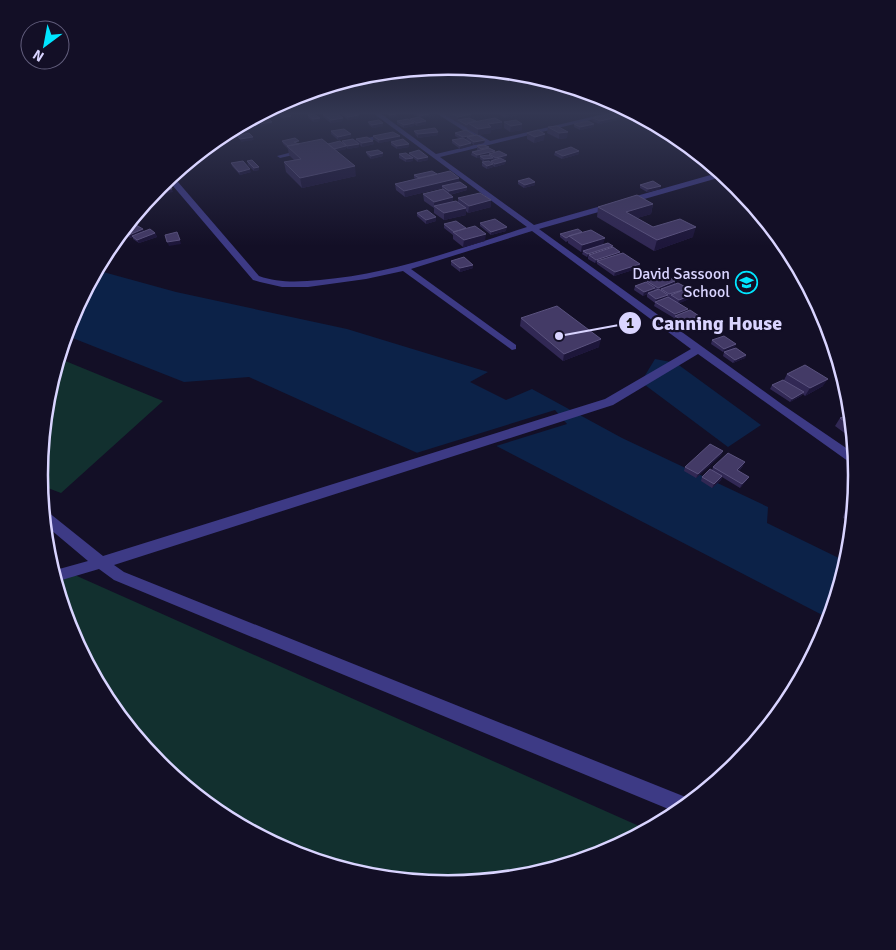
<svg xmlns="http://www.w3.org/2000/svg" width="896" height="950" font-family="Signika,sans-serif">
<rect width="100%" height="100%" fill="#130f26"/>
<path fill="#12302f" d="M 58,358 L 163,401 L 61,493 L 40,485 L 39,475 L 47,395 Z
M 50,564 L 648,830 L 604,853 L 528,876 L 448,884 L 368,876 L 291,853 L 220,815 L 158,764 L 108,702 L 70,631 Z"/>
<path fill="#0c2248" d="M 96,270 L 176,292 L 347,329 L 488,372 L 470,382 L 506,400 L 532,389 L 622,438 L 768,507 L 767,523 L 847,562 L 830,619 L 477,436 L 424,456 L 249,377 L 184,382 L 65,335 L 70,318 Z
M 655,359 L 676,363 L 761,425 L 728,447 L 641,382 Z"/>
<path fill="#130f26" d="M 555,410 L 567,424 L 493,447 L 476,438 L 425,459 L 413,454 Z"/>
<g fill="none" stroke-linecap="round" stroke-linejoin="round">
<path fill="#3d3a85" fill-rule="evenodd" d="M 373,113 L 380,113 L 436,154 L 483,143 L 436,113 L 443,113 L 490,141 L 608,113 L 619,113 L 440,157 L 534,225 L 721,172 L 725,176 L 539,229 L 783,405 L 855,454 L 856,465 L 852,464 L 698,354 L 613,405 L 114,565 L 124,572 L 693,800 L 678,813 L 114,580 L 99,569 L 55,582 L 52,571 L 88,561 L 44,524 L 42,511 L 48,512 L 103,556 L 605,399 L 691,349 L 532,231 L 411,269 L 516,345 L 516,349 L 512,350 L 403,271 L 366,279 L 308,287 L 282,287 L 260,282 L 253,280 L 173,186 L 161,184 L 165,180 L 178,182 L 259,276 C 278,283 299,282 320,280 C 391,274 459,249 527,227 Z
M 390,133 L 393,135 L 392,136 L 339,147 L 336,145 Z
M 304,149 L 306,150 L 306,152 L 280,158 L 277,156 Z"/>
</g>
<path fill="#312854" d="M 269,113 L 287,113 L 291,119 L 285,120 L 279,116 L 278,115 L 272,116 Z
M 340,113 L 357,113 L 359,118 L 348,120 L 341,114 Z
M 410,113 L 436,113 L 436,115 L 421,118 L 426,121 L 426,124 L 417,126 L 414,124 L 414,126 L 404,128 L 397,124 L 397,121 L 410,120 L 410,119 L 418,117 Z
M 443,113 L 469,113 L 471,114 L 471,119 L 476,121 L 502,122 L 502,128 L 491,130 L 491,133 L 478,135 L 467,129 L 467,128 L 446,116 L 446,113 Z
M 497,113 L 518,113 L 518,115 L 505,118 Z
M 323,114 L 343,118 L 343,121 L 331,123 L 323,117 Z
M 632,114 L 631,117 L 599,124 L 592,121 L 593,118 Z
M 308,115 L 320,121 L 314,122 L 308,118 Z
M 368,122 L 383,126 L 373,128 L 369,125 Z
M 504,122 L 522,124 L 522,130 L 510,132 L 504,128 Z
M 574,124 L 594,124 L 593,127 L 580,130 L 574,127 Z
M 548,127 L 567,138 L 559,139 L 547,133 Z
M 331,131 L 351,134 L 351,137 L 338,140 L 331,134 Z
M 414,131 L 438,132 L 438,135 L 418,138 L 415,134 Z
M 455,133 L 474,135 L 474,136 L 485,140 L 484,143 L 474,145 L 466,140 L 471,143 L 471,146 L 460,149 L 452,143 L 452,140 L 460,139 L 455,136 Z
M 527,133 L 544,140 L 534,143 L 527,139 Z
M 373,136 L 400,136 L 400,139 L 379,143 L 373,139 Z
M 356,139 L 373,141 L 374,144 L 362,147 L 359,144 L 359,147 L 348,149 L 346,147 L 346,149 L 337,151 L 356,176 L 302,188 L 286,172 L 284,162 L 294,160 L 289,155 L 288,149 L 283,144 L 282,141 L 299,144 L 328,144 L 342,143 L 342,141 L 356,141 Z
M 391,142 L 409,144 L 409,147 L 397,149 L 391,145 Z
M 477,146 L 489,147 L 489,148 L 495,152 L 506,158 L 502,159 L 505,164 L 495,167 L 493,166 L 493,167 L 487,169 L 482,166 L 482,162 L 484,162 L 480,159 L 480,158 L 477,158 L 471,155 L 472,152 L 478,150 L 477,150 Z
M 579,151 L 579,154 L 562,159 L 554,155 L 555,152 Z
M 366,152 L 383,153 L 383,156 L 371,159 L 367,155 Z
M 409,153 L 428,160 L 418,162 L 413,158 L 413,161 L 406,162 L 399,158 L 399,154 L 409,155 Z
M 247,161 L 259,170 L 254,171 L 248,165 Z
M 231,163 L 251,172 L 240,175 L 232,166 Z
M 437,174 L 459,178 L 459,182 L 467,187 L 467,190 L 450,195 L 453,197 L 453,201 L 458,202 L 458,198 L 491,200 L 491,207 L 468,213 L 466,211 L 466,215 L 444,220 L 434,213 L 434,208 L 424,201 L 423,194 L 442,189 L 442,188 L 405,197 L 396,190 L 395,184 L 415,179 L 414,178 L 414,175 Z
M 518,181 L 535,182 L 535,185 L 524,188 L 518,184 Z
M 640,185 L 660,189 L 647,192 L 640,188 Z
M 653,204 L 651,214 L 637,218 L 653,227 L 693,237 L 654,251 L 597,217 L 598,207 Z
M 417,213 L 436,221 L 426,224 L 417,216 Z
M 480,223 L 506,231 L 491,235 L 480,226 Z
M 444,224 L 466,228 L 485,241 L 463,247 L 453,239 L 453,235 L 444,228 Z
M 143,229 L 144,231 L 155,233 L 157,237 L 139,243 L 133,239 L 133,237 L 131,238 L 124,234 L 122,231 Z
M 560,234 L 604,244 L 613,247 L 639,268 L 614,276 L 597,264 L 597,263 L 595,263 L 588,259 L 588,257 L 587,257 L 582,254 L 583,252 L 581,252 L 568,243 L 568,241 L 566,242 L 560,237 Z
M 451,261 L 473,265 L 473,268 L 460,272 L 451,265 Z
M 647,281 L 675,281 L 675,284 L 696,296 L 679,303 L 688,309 L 687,311 L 699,316 L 698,320 L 682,326 L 673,320 L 674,318 L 654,306 L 655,303 L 647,297 L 647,294 L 643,296 L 634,290 L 635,286 L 646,282 Z
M 521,318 L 599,347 L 563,361 L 520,326 Z
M 712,340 L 736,344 L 734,348 L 746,355 L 745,358 L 733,363 L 723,356 L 724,352 L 733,349 L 723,352 L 711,344 Z
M 787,374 L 823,386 L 805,396 L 803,394 L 801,396 L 790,402 L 770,389 L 772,385 L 784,380 Z
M 851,414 L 854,440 L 835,426 L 840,418 Z
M 723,451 L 721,455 L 696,478 L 684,471 L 685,467 Z
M 743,466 L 739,471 L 747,480 L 740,488 L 722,477 L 721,480 L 712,488 L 701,481 L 702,477 L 712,470 L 713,467 Z
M 855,483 L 856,483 L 853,522 L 843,518 L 850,490 Z"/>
<path fill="#1d163a" d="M 271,113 L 278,113 L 278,115 L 272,116 Z
M 433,113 L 436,113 L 436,115 L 420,119 L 420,116 Z
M 484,113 L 495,113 L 495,114 L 484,116 Z
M 506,113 L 518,113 L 518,115 L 505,118 Z
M 396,114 L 397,117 L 389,118 L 389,115 Z
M 471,114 L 471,120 L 458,120 L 458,117 Z
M 632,114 L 631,117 L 599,124 L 600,121 Z
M 359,115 L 359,118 L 348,120 L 348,117 Z
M 291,116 L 291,119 L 285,120 L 284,117 Z
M 320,118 L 320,121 L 314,122 L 313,119 Z
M 343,118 L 343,121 L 331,123 L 331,120 Z
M 426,121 L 426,124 L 417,126 L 417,123 Z
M 272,122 L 272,124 L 261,127 L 260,124 Z
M 502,122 L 502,128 L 491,130 L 491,133 L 478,135 L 478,129 L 488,124 Z
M 383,123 L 383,126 L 373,128 L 372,125 Z
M 414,123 L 414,126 L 404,128 L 404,125 Z
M 522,124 L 522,130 L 510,132 L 511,126 Z
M 594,124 L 593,127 L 580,130 L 580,127 Z
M 247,130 L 248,133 L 232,136 L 231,133 Z
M 438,132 L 438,135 L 418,138 L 418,134 Z
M 568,132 L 567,138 L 559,139 L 559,133 Z
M 351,134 L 351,137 L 338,140 L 338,137 Z
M 545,134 L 544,140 L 534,143 L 535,137 Z
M 474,135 L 474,138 L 467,137 L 466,139 L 463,140 L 463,137 Z
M 400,136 L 400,139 L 379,143 L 379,140 Z
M 253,137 L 254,140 L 241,142 L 240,139 Z
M 485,140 L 484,143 L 474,145 L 474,142 Z
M 373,141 L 374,144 L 362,147 L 362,143 Z
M 471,143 L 471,146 L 460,149 L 460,146 Z
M 359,144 L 359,147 L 348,149 L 347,146 Z
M 409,144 L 409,147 L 397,149 L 397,146 Z
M 346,146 L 346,149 L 334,152 L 333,149 Z
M 495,151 L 494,155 L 489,154 L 489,156 L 480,156 L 480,158 L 477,158 L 477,155 Z
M 579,151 L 579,154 L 562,159 L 563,156 Z
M 383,153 L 383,156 L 371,159 L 371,156 Z
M 507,155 L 506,158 L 496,161 L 496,158 Z
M 428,157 L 428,160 L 418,162 L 418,159 Z
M 413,158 L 413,161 L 406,162 L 406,159 Z
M 493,158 L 493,161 L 484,162 L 484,159 Z
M 506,161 L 505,164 L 495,167 L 495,164 Z
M 493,164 L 493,167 L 487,169 L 487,166 Z
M 355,166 L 356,176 L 302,188 L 300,178 Z
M 259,167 L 259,170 L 254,171 L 254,168 Z
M 250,169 L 251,172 L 240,175 L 239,172 Z
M 459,178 L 459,184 L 442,186 L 442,188 L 405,197 L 404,191 Z
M 535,182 L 535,185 L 524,188 L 525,185 Z
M 661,186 L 660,189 L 647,192 L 648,189 Z
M 467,187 L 467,190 L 449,195 L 449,191 Z
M 172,189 L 173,192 L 159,195 L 158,192 Z
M 453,197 L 453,204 L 434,206 L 434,209 L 434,202 Z
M 491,200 L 491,207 L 468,213 L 469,206 Z
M 653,204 L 651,214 L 624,222 L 626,212 Z
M 466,208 L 466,215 L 444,220 L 444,213 Z
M 436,217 L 436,221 L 426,224 L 426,220 Z
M 507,227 L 506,231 L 491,235 L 491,232 Z
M 696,227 L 693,237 L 654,251 L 657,240 Z
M 143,229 L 145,233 L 132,236 L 133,237 L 131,238 L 129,235 Z
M 155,233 L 157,237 L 139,243 L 137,240 Z
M 486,234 L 485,241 L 463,247 L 464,240 Z
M 605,238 L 603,245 L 583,251 L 583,252 L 581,252 L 582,245 Z
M 180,240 L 181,244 L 169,246 L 167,242 Z
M 613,246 L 612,250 L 589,255 L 588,257 L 587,257 L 588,254 Z
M 620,252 L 619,256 L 597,261 L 597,263 L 595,263 L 596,260 Z
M 640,264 L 639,268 L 614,276 L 615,272 Z
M 473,265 L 473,268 L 460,272 L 460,268 Z
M 675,281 L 674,285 L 661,289 L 661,290 L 657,292 L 658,288 Z
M 655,288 L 654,292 L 648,293 L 647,294 L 643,296 L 644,292 Z
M 697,293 L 696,296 L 678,304 L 679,300 Z
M 668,295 L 667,299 L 655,303 L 656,299 Z
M 688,309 L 687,312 L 675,316 L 675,314 Z
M 699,316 L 698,320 L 682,326 L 684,322 Z
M 601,339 L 599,347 L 563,361 L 564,354 Z
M 736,344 L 734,348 L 723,352 L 724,349 Z
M 746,355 L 745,358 L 733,363 L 735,360 Z
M 828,379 L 823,386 L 805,396 L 810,388 Z
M 804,392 L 801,396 L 790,402 L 792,399 Z
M 723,451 L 721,455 L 696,478 L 698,474 Z
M 745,462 L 743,466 L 735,474 L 737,470 Z
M 722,476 L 721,480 L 712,488 L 714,484 Z
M 749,477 L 747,480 L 740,488 L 742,484 Z"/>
<path fill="#433a66" stroke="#5a527e" d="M 279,113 L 287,113 L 291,116 L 284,117 Z
M 331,113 L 336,113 L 343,118 L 331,120 L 323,114 Z
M 343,113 L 357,113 L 359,115 L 348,117 Z
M 387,113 L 395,113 L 396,114 L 389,115 Z
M 416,113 L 433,113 L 420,116 Z
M 451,113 L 469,113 L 471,114 L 458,117 Z
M 615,113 L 629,113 L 632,114 L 600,121 L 593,118 Z
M 314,114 L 320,118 L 313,119 L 308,115 Z
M 419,117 L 426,121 L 417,123 L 410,119 Z
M 268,118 L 272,122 L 260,124 L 256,120 Z
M 469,118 L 476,121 L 468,123 L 467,125 L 458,120 Z
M 495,118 L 502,122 L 488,124 L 491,127 L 478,129 L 468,123 Z
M 408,119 L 414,123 L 404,125 L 397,121 Z
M 379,120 L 383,123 L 372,125 L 368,122 Z
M 516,120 L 522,124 L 511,126 L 504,122 Z
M 588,121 L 594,124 L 580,127 L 574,124 Z
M 243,126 L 247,130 L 231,133 L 229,130 L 235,127 Z
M 557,126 L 568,132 L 559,133 L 548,127 Z
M 435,128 L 438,132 L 418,134 L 414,131 Z
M 344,129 L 351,134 L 338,137 L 331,131 Z
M 466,130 L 474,135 L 463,137 L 455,133 Z
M 538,130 L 545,134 L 535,137 L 527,133 Z
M 393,132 L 400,136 L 379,140 L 373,136 Z
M 249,133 L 253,137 L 240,139 L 237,136 Z
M 477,135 L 485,140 L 474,142 L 467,137 Z
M 367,137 L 373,141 L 362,143 L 356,139 Z
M 295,138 L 299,141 L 294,142 L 299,144 L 288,146 L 282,141 Z
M 463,138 L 471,143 L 460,146 L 452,140 Z
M 322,139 L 355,166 L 300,178 L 284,162 L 301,159 L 287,146 Z
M 353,139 L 359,144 L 347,146 L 342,141 Z
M 403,139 L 409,144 L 397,146 L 391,142 Z
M 340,141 L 346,146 L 334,149 L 328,144 Z
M 484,145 L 489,147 L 481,149 L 477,146 Z
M 571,147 L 579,151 L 563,156 L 555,152 Z
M 489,148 L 495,151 L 477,155 L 472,152 Z
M 378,150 L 383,153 L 371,156 L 366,152 Z
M 419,150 L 428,157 L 418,159 L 409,153 Z
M 499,151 L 507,155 L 496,158 L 489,154 Z
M 406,153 L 413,158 L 406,159 L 399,154 Z
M 489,155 L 493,158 L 484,159 L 480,156 Z
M 500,158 L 506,161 L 495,164 L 491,161 Z
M 252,160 L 259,167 L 254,168 L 247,161 Z
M 243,161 L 250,169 L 239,172 L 231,163 Z
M 489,161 L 493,164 L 487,166 L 482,162 Z
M 432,171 L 437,174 L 419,178 L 414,175 Z
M 450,171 L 459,178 L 404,191 L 395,184 Z
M 529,178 L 535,182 L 525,185 L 518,181 Z
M 653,181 L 661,186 L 648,189 L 640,185 Z
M 460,182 L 467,187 L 449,191 L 442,186 Z
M 169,183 L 172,189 L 158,192 L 156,188 L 160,185 Z
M 443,189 L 453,197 L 434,202 L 423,194 Z
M 480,193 L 491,200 L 469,206 L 458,198 Z
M 637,195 L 653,204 L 626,212 L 653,227 L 680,219 L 696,227 L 657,240 L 598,207 Z
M 456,201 L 466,208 L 444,213 L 434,206 Z
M 427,210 L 436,217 L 426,220 L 417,213 Z
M 495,219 L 507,227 L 491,232 L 480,223 Z
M 456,221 L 466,228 L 454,232 L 444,224 Z
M 136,225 L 143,229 L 129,235 L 122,231 Z
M 475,226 L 486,234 L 464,240 L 453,232 Z
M 150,229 L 155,233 L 137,240 L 132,236 Z
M 578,229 L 582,232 L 569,236 L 568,237 L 566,238 L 560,234 Z
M 591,230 L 605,238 L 582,245 L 569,236 Z
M 177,232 L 180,240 L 167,242 L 165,235 Z
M 608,243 L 613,246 L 588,254 L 583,251 Z
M 613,247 L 620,252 L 596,260 L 589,255 Z
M 623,253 L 640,264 L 615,272 L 597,261 Z
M 464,257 L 473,265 L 460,268 L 451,261 Z
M 664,274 L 675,281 L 658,288 L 647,281 Z
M 646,282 L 655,288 L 644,292 L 635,286 Z
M 678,283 L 697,293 L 679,300 L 671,295 L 683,290 L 669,294 L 661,289 Z
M 659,289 L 668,295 L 656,299 L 648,293 Z
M 668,297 L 688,309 L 675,314 L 655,302 Z
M 557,306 L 601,339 L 564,354 L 521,318 Z
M 690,310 L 699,316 L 684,322 L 675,316 Z
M 724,336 L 736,344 L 724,349 L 712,340 Z
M 736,348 L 746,355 L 735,360 L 724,352 Z
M 805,365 L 828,379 L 810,388 L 787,374 Z
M 783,380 L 804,392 L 792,399 L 772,385 Z
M 851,414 L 853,428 L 840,418 Z
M 710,444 L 723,451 L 698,474 L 685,467 Z
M 728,453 L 745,462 L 737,470 L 749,477 L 742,484 L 713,467 Z
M 710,469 L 722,476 L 714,484 L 702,477 Z
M 855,483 L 856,483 L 854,513 L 848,511 Z"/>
<linearGradient id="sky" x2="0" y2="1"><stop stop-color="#0a0815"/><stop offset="0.46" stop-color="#333752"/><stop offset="1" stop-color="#333752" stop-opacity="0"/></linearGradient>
<rect width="896" height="246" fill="url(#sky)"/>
<defs>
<symbol id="school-ring" viewBox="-11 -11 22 22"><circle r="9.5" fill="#130f26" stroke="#00e5ff" stroke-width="1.5"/><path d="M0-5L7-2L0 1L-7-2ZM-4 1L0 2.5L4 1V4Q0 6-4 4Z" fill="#00e5ff"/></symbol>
</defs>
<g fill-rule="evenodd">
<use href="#school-ring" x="734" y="270" width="25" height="25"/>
</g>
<g text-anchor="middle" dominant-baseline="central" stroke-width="4.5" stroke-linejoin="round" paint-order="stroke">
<g font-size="16" fill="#d9d4ff" stroke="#130f26" text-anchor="end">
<text x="730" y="274">David Sassoon<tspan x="730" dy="18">School</tspan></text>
</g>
</g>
<path d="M0 0H896V950H0ZM48 475a400 400 0 1 1 800 0a400 400 0 1 1-800 0Z" fill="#130f26" fill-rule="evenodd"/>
<path fill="none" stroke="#d9d4ff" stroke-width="2.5" d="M48 475a400 400 0 1 1 800 0a400 400 0 1 1-800 0Z"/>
<path fill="none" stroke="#d9d4ff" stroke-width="2" d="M559 336L630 323"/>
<g fill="#d9d4ff" stroke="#130f26" stroke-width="2">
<circle cx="559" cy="336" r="5"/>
<circle cx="630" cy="323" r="12"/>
</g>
<g font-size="15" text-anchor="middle" font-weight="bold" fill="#111">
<text x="630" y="328">1</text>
</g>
<g font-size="20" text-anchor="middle" font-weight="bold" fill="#d9d4ff" stroke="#130f26" stroke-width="4.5" stroke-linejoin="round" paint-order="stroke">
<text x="717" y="330">Canning House</text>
</g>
<g transform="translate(45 45) rotate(212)"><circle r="24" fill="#130f26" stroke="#625e7d"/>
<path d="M0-4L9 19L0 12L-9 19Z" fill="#00e5ff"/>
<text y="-8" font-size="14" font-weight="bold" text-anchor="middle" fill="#d9d4ff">N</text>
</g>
</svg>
